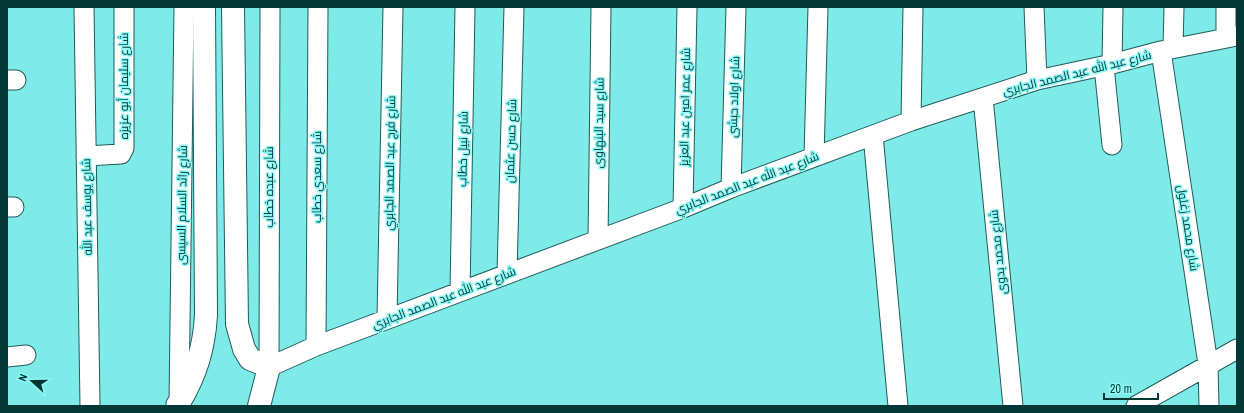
<svg xmlns="http://www.w3.org/2000/svg" width="1244" height="413" font-family="'Archivo Narrow',Cairo,sans-serif">
<rect width="100%" height="100%" fill="#7eebe9"/>
<g fill="none" stroke-linecap="round" stroke-linejoin="round">
<defs>
<path id="minor" d="M 84,7 L 90,406
M 270,7 L 269,367 L 316,346 L 683,208 L 731,188 L 911,121 L 1037,80 L 1112,64 L 1161,51 L 1237,36
M 1034,7 L 1037,80
M 1226,38 L 1226,7
M 1173,48 L 1174,7
M 1161,51 L 1208,364 L 1209,406
M 1112,64 L 1113,7
M 1104,66 L 1112,145
M 7,80 L 16,80
M 983,98 L 1013,406
M 911,121 L 913,7
M 873,135 L 898,406
M 86,156 L 121,154 L 124,148 L 124,7
M 814,157 L 818,7
M 731,188 L 736,7
M 7,207 L 14,207
M 683,208 L 687,7
M 598,240 L 601,7
M 507,274 L 514,7
M 460,292 L 465,7
M 387,319 L 393,7
M 316,346 L 318,7
M 7,357 L 26,355
M 176,404 L 179,403 L 184,7
M 1136,406 L 1237,349"/>
<path id="secondary" d="M 233,7 L 237,324 L 244,349 L 250,359 L 269,367 L 259,406
M 179,406 L 179,403 C 196,374 204,349 206,315 L 204,7"/>
</defs>
<use href="#minor" stroke="#1f5b5a" stroke-width="21"/>
<use href="#secondary" stroke="#1f5b5a" stroke-width="24"/>
<use href="#minor" stroke="#fff" stroke-width="19"/>
<use href="#secondary" stroke="#fff" stroke-width="22"/>
</g>
<g text-anchor="middle" dominant-baseline="central" stroke-width="3" stroke-linejoin="round" paint-order="stroke">
<g font-size="12" fill="#043837" stroke="#8cf9f6">
<text transform="translate(1077 73) rotate(-14)">شارع عبد الله عبد الصمد الجابري</text>
<text transform="translate(124 86) rotate(-90)">شارع سليمان أبو عزيزه</text>
<text transform="translate(734 97) rotate(-88)">شارع اولاد حبشى</text>
<text transform="translate(685 107) rotate(-89)">شارع عمر امين عبد العزيز</text>
<text transform="translate(599 123) rotate(-89)">شارع سيد البنهاوى</text>
<text transform="translate(511 141) rotate(-88)">شارع حسن عثمان</text>
<text transform="translate(463 149) rotate(-89)">شارع نبيل خطاب</text>
<text transform="translate(390 163) rotate(-89)">شارع فرج عبد الصمد الجابري</text>
<text transform="translate(317 177) rotate(-90)">شارع سعدي خطاب</text>
<text transform="translate(747 183) rotate(-21)">شارع عبد الله عبد الصمد الجابري</text>
<text transform="translate(269 187) rotate(-90)">شارع عبده خطاب</text>
<text transform="translate(182 205) rotate(-89)">شارع رائد السلام السيسى</text>
<text transform="translate(87 207) rotate(-91)">شارع يوسف عبد الله</text>
<text transform="translate(1188 228) rotate(81)">شارع محمد زغلول</text>
<text transform="translate(998 252) rotate(-96)">شارع محمد بدوى</text>
<text transform="translate(444 298) rotate(-21)">شارع عبد الله عبد الصمد الجابري</text>
</g>
</g>
<rect width="1244" height="413" fill="none" stroke="#043837" stroke-width="16"/>
<g transform="translate(32 381) rotate(291)" stroke="#8cf9f6" stroke-width="3" paint-order="stroke">
<path d="M0-3L7 15L0 10L-7 15Z" fill="#043837"/>
<text y="-6" font-size="11" font-weight="bold" text-anchor="middle" fill="#043837">N</text>
</g>
<path d="M1104 393v6h54v-6" fill="none" stroke="#043837" stroke-width="2"/>
<text x="1110" y="393" font-size="12" fill="#043837" stroke="#8cf9f6" stroke-width="3" paint-order="stroke">20 m</text>
</svg>
